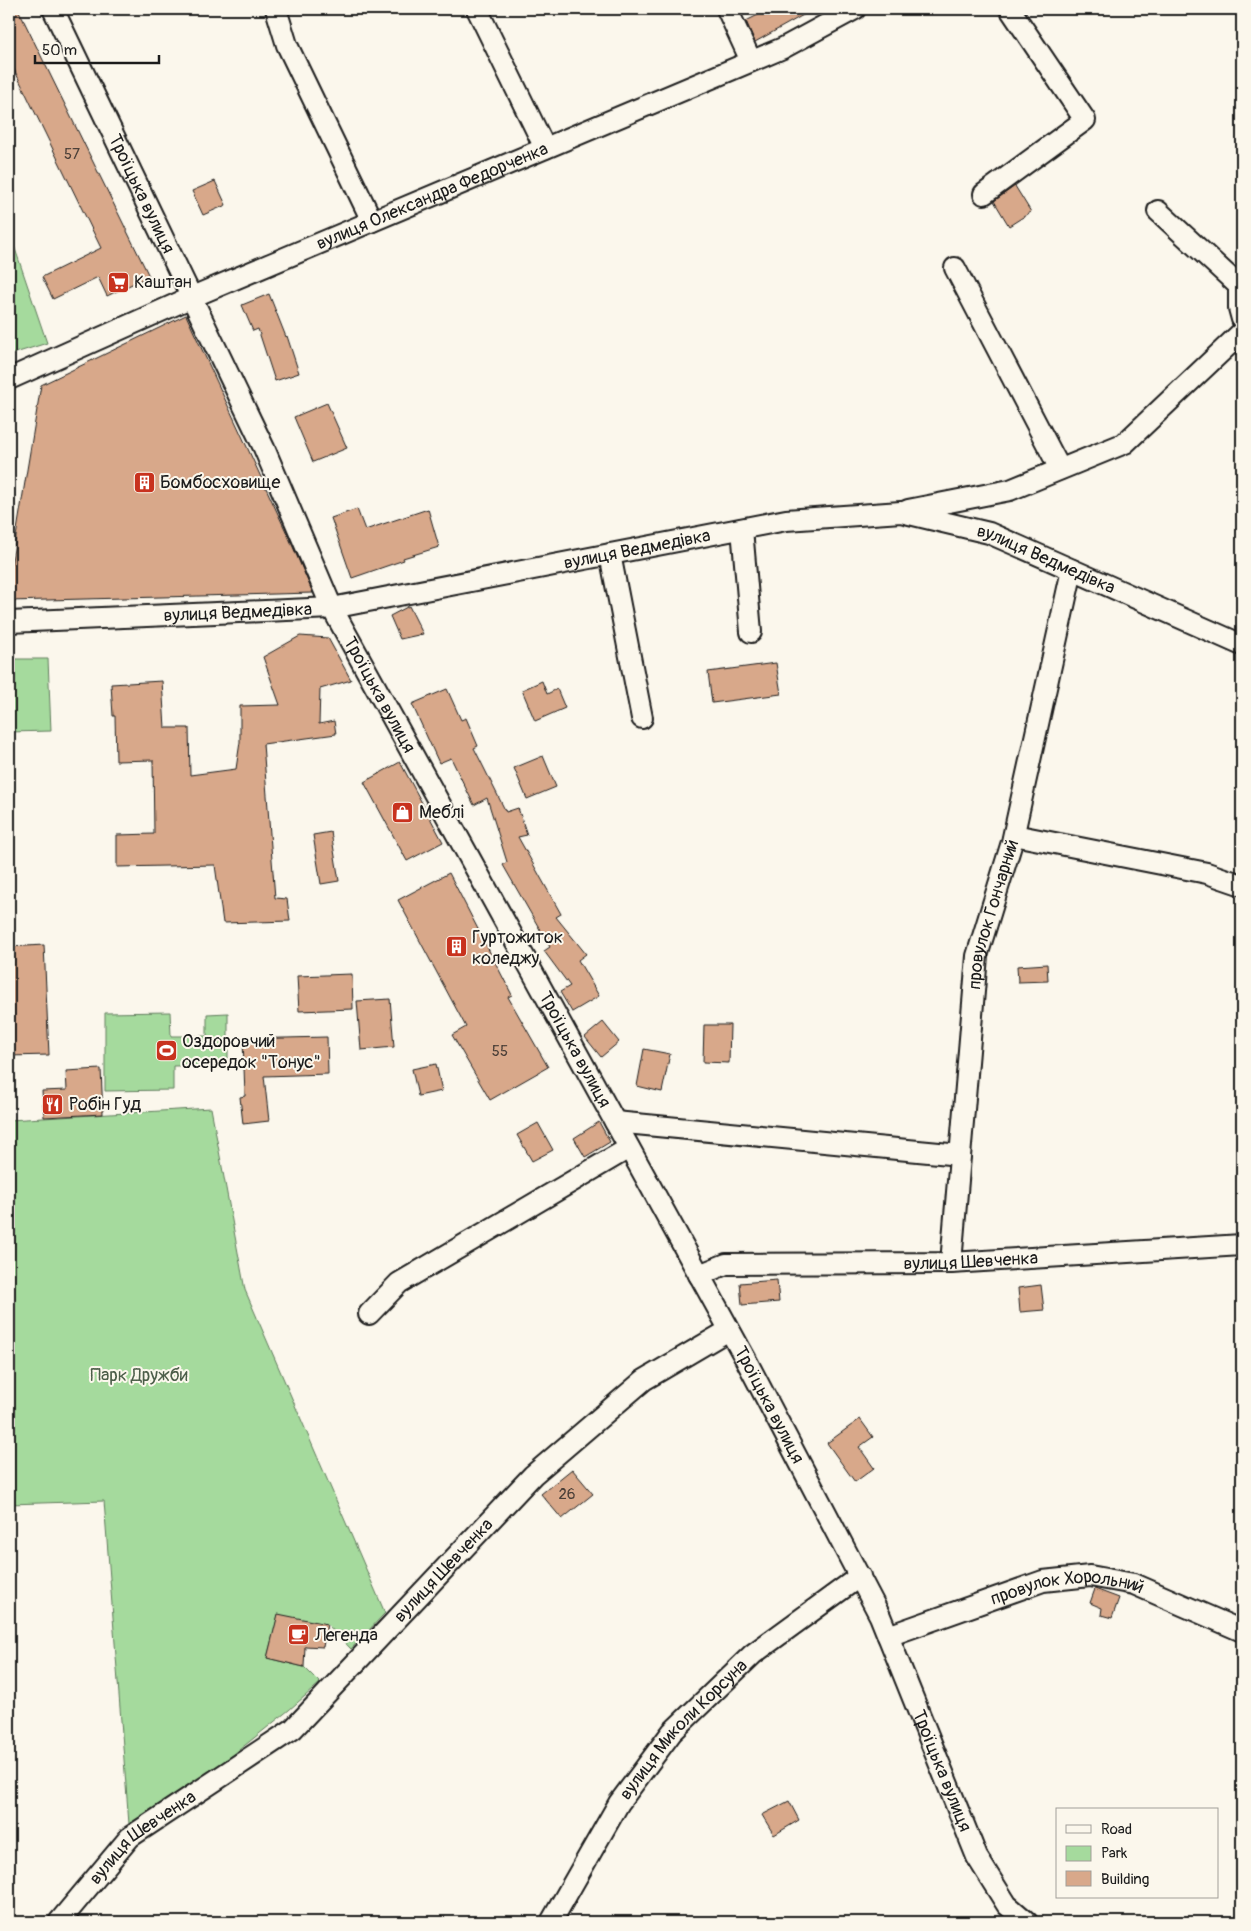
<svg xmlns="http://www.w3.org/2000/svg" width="1251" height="1931" font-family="Pangolin,sans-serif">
<rect width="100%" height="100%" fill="#fbf7ec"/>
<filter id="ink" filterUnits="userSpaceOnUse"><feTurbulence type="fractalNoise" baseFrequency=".02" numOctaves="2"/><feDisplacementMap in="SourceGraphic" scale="10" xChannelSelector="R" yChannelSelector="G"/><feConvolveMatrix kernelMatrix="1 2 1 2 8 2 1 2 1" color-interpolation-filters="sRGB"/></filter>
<g filter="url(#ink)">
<path fill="#a5da9d" stroke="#607b5c" d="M 9,231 L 47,343 L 9,355 Z
M 9,659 L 48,659 L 51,731 L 9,732 Z
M 170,1012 L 171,1036 L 207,1036 L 207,1014 L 228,1013 L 228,1065 L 173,1066 L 173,1090 L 105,1091 L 105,1013 Z
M 211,1108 L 245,1290 L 385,1613 L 351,1649 L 327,1624 L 278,1615 L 267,1658 L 304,1667 L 320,1683 L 289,1710 L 130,1837 L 104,1501 L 9,1504 L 9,1120 Z"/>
<path fill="#d8a88a" stroke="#1c1c1c" d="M 9,9 L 18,9 L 149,276 L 107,296 L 98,277 L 53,299 L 42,277 L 101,248 L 9,59 Z
M 770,9 L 814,9 L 755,42 L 746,21 Z
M 215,181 L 226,205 L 203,215 L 192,191 Z
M 1015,186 L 1031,212 L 1009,226 L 994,201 Z
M 269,294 L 286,337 L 287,336 L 299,373 L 275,381 L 258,329 L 253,331 L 242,305 Z
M 186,315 L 290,540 L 313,593 L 9,601 L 9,579 L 41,385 Z
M 327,403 L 347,448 L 313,462 L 294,417 Z
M 357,509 L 365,530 L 428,509 L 439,547 L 403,558 L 404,560 L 352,578 L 331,518 Z
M 409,606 L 423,634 L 400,639 L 390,616 Z
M 300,636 L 328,638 L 351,680 L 320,689 L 319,724 L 334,721 L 336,734 L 263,744 L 275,898 L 287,899 L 290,921 L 223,923 L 215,865 L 117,867 L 117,835 L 154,834 L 153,760 L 116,761 L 115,716 L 113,716 L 111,684 L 162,681 L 165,728 L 189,728 L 190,775 L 236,769 L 240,742 L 240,706 L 280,705 L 263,657 Z
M 776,663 L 781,694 L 712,703 L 708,672 Z
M 542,681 L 547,694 L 557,689 L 565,708 L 535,721 L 522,690 Z
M 447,689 L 461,720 L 466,718 L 478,746 L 474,748 L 506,812 L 518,808 L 527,835 L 518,837 L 561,914 L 556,917 L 586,954 L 578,960 L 599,996 L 572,1012 L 560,992 L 570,986 L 544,951 L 550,947 L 503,865 L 507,862 L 487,798 L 474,805 L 451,758 L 439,763 L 412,704 Z
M 543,756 L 556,787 L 527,799 L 514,768 Z
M 400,762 L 443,842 L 407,861 L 364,782 Z
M 331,832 L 339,881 L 321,884 L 313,835 Z
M 449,873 L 512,995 L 508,997 L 548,1067 L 490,1100 L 452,1035 L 466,1027 L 398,900 Z
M 44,945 L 49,1055 L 9,1056 L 9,947 Z
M 1047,964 L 1048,981 L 1018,982 L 1017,966 Z
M 352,974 L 353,1009 L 299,1011 L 297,976 Z
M 390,999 L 394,1047 L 361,1050 L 357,1001 Z
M 603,1022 L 619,1042 L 601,1057 L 585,1037 Z
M 704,1025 L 730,1025 L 729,1063 L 703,1062 Z
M 327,1037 L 328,1074 L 264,1076 L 269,1121 L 243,1124 L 240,1097 L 245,1096 L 243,1039 Z
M 644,1049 L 670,1054 L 662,1092 L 637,1086 Z
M 436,1064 L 442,1091 L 418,1096 L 412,1069 Z
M 101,1069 L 103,1114 L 44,1117 L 42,1091 L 67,1090 L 66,1071 Z
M 599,1122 L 610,1142 L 585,1157 L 574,1138 Z
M 538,1123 L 553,1150 L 532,1161 L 517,1135 Z
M 777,1280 L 779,1302 L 742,1305 L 740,1283 Z
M 1041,1285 L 1044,1310 L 1020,1312 L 1018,1288 Z
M 860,1419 L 873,1437 L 859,1447 L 874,1468 L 855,1482 L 827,1443 Z
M 572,1469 L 593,1494 L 562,1519 L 541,1494 Z
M 1095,1589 L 1119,1598 L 1112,1618 L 1101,1615 L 1102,1608 L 1090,1603 Z
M 278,1614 L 327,1624 L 323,1647 L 305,1646 L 304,1667 L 267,1658 Z
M 789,1801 L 799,1820 L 774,1835 L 762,1815 Z"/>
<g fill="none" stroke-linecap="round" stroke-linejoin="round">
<defs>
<g id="street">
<path id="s1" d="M 53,9 L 264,448 L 332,608 L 745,1358 L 880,1616 L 977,1857 L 1007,1905 L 1027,1922"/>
<path d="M 276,9 L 287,45 L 372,221"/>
<path d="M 477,9 L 545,148"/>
<path d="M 727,9 L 751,61"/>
<path d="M 984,194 L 1085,120 L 1010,9"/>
<path d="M 1158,211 L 1239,286 L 1239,308 L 1242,319"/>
<path d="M 955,268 L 1060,469"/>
<path id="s2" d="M 9,379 L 192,297 L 783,48 L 855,9"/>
<path d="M 908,510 L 1010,490 L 1125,443 L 1242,332"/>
<path d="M 742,529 L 751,632"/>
<path d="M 610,554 L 642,718"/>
<path id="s3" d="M 9,622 L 332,608 L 786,520 L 901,512 L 989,533 L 1242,645"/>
<path d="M 1014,835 L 1207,873 L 1242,885"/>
<path d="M 615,1122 L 960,1155"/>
<path id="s4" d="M 951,1263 L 977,956 L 1012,842 L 1072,570"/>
<path id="s5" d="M 699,1275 L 726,1264 L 951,1263 L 1242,1245"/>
<path d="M 369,1314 L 399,1283 L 629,1148"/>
<path id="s6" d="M 888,1636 L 1043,1581 L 1090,1576 L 1134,1584 L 1242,1631"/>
<path id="s7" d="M 59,1922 L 130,1837 L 293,1729 L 533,1475 L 644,1380 L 729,1330"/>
<path id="s8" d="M 551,1922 L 619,1803 L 672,1732 L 753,1654 L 860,1576"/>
</g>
</defs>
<use href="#street" stroke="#1c1c1c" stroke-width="24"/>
<use href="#street" stroke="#fbf7ec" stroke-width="20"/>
</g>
</g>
<defs>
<symbol id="supermarket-square" viewBox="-11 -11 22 22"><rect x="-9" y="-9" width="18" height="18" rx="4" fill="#c8321e" stroke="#fbf7ec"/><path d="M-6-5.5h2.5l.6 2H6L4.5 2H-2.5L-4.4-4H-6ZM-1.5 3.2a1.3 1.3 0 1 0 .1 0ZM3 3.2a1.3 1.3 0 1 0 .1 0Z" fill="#fff"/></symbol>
<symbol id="building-square" viewBox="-11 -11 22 22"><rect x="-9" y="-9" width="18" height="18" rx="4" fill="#c8321e" stroke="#fbf7ec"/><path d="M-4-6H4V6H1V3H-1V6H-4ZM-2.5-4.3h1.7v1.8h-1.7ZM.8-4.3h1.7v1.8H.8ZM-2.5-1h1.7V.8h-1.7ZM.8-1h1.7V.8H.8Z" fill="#fff"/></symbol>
<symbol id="shop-square" viewBox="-11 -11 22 22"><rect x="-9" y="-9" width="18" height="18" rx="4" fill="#c8321e" stroke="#fbf7ec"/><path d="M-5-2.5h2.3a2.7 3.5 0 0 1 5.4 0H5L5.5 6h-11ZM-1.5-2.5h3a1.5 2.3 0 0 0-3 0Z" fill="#fff"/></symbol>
<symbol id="stadium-square" viewBox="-11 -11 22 22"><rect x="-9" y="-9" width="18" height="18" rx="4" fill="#c8321e" stroke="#fbf7ec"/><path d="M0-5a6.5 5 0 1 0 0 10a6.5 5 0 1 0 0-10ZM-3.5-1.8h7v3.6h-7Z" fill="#fff"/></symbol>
<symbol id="restaurant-square" viewBox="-11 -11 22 22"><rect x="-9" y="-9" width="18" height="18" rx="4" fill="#c8321e" stroke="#fbf7ec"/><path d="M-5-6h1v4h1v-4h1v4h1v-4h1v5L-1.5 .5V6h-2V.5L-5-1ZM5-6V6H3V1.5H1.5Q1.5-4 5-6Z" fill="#fff"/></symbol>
<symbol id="cafe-square" viewBox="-11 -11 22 22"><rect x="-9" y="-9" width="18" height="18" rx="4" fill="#c8321e" stroke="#fbf7ec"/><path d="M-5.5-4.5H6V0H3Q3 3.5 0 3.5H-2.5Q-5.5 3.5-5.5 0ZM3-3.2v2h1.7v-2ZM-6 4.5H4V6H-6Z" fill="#fff"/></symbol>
</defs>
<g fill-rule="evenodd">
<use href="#supermarket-square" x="106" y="270" width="25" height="25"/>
<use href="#building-square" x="132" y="470" width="25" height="25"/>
<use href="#shop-square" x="390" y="800" width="25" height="25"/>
<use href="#building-square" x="444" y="934" width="25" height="25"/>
<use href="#stadium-square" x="154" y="1038" width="25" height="25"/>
<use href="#restaurant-square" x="40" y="1092" width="25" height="25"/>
<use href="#cafe-square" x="286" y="1622" width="25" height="25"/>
</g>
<g text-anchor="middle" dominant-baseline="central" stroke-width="4" stroke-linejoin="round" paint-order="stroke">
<g font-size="15" fill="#4b3f38">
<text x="72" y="154">57</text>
<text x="500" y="1051">55</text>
<text x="567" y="1494">26</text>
</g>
<g font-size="18" fill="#1c1c1c" stroke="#fbf7ec">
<text stroke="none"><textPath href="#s1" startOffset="205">Троїцька вулиця</textPath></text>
<text stroke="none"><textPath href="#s2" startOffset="461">вулиця Олександра Федорченка</textPath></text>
<text stroke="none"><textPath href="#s3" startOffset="634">вулиця Ведмедівка</textPath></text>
<text stroke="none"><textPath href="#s3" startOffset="1054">вулиця Ведмедівка</textPath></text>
<text stroke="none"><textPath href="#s3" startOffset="229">вулиця Ведмедівка</textPath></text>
<text stroke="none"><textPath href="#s1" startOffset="760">Троїцька вулиця</textPath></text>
<text stroke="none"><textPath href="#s4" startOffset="352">провулок Гончарний</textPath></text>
<text stroke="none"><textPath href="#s1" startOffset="1165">Троїцька вулиця</textPath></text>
<text stroke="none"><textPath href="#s5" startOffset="274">вулиця Шевченка</textPath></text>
<text stroke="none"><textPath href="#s1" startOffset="1570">Троїцька вулиця</textPath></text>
<text stroke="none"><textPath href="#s7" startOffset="525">вулиця Шевченка</textPath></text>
<text stroke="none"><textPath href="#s6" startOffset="188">провулок Хорольний</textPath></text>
<text stroke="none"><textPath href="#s8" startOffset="235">вулиця Миколи Корсуна</textPath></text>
<text stroke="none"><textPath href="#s1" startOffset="1975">Троїцька вулиця</textPath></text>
<text stroke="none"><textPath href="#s7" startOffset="120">вулиця Шевченка</textPath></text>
</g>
<g font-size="18" fill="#1c1c1c" stroke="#fbf7ec" text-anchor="start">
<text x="134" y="282">Каштан</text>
<text x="160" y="482">Бомбосховище</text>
<text x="419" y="812">Меблі</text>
<text x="472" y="937">Гуртожиток<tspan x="472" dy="21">коледжу</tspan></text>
<text x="182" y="1041">Оздоровчий<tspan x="182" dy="21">осередок "Тонус"</tspan></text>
<text x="69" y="1104">Робін Гуд</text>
<text x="315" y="1635">Легенда</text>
</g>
<g font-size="18" fill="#4c5e49" stroke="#fbf7ec">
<text x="139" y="1375">Парк Дружби</text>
</g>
</g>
<rect width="1251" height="1931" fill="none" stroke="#fbf7ec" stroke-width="30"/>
<rect x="15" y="15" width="1221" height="1901" fill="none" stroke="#1c1c1c" stroke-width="2" filter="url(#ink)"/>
<rect x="1056" y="1808" width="162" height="90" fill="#fbf7ec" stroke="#a29f99"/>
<rect x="1066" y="1825" width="25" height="8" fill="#fbf7ec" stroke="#a29f99"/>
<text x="1101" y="1834" font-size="15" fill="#1c1c1c">Road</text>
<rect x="1066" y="1846" width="25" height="15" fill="#a5da9d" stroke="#a29f99"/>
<text x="1101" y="1858" font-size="15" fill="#1c1c1c">Park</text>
<rect x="1066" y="1871" width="25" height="15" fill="#d8a88a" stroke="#a29f99"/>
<text x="1101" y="1884" font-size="15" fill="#1c1c1c">Building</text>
<path d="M35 55v8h124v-8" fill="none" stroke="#1c1c1c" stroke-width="2.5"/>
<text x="42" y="55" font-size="15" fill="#1c1c1c" stroke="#fbf7ec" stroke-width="4" paint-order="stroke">50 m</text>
</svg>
